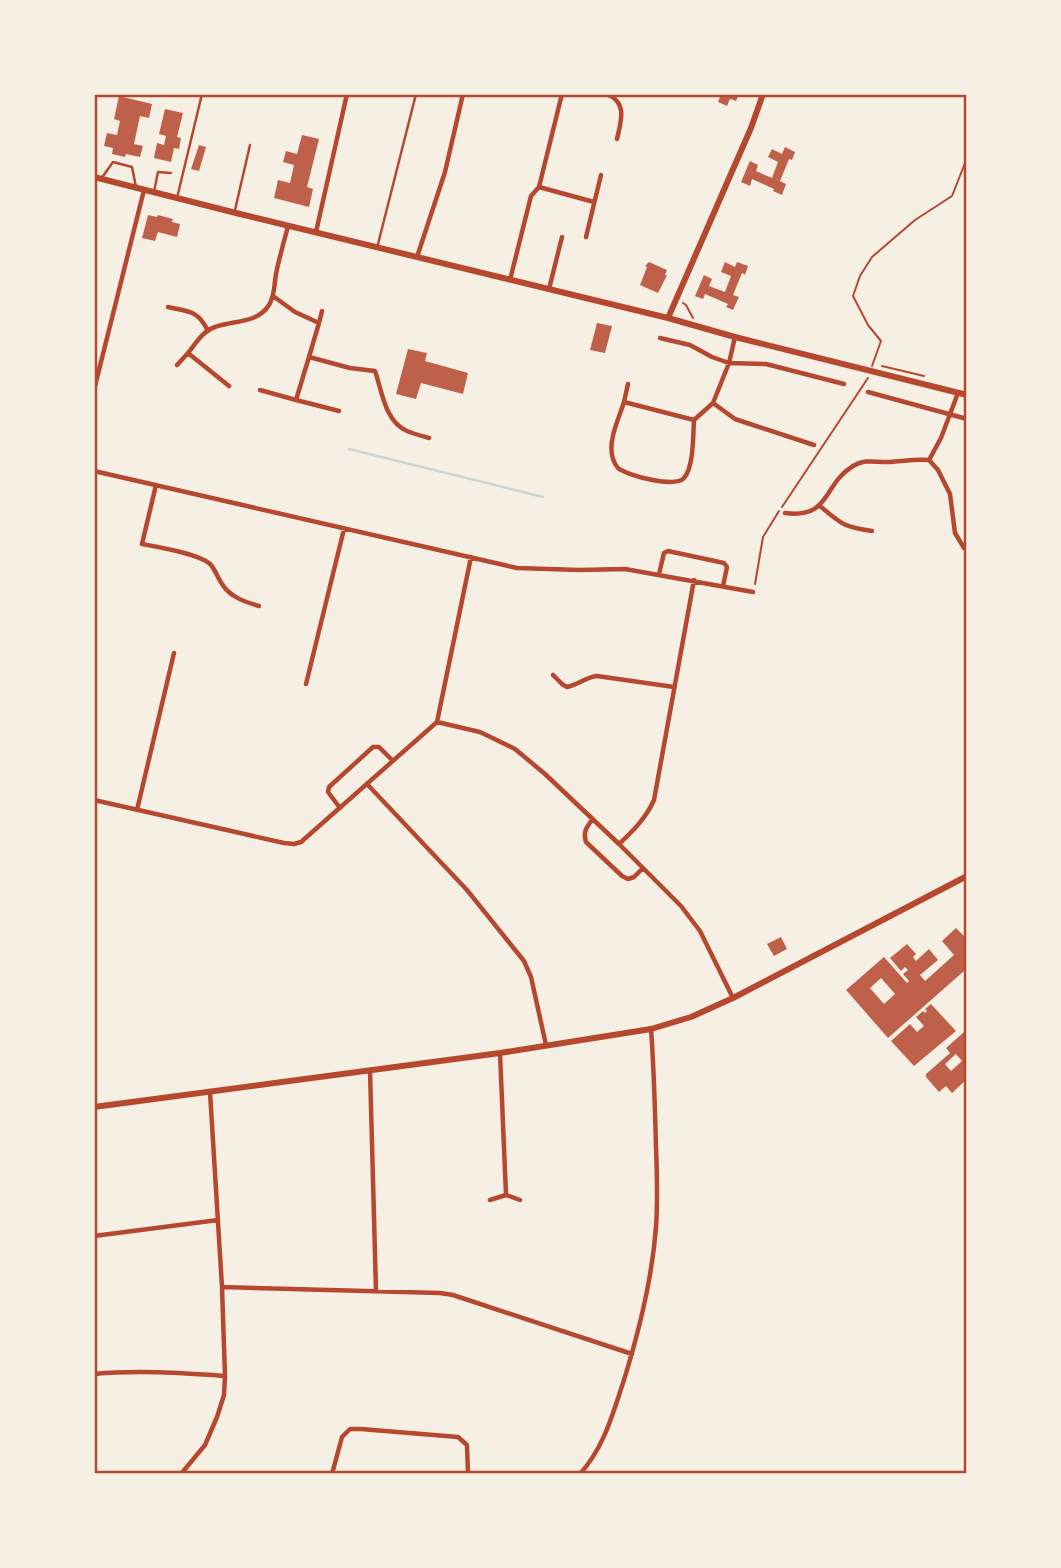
<svg xmlns="http://www.w3.org/2000/svg" width="1061" height="1568" font-family="'Fira Sans',sans-serif">
<rect width="100%" height="100%" fill="#f6efe4"/>
<g fill="none" stroke-linecap="round" stroke-linejoin="round">
<path stroke="#c9d6d2" stroke-width="2.5" d="M 349,449 L 543,497"/>
</g>
<path fill="#bf614a" fill-rule="evenodd" d="M 721,94 L 739,94 L 736,101 L 730,99 L 727,106 L 718,102 Z
M 119,96 L 152,104 L 149,118 L 140,116 L 134,144 L 143,146 L 140,157 L 126,154 L 125,157 L 112,154 L 113,148 L 104,146 L 107,133 L 117,135 L 120,121 L 114,119 Z
M 165,109 L 183,113 L 177,137 L 181,138 L 179,149 L 174,148 L 171,162 L 154,158 L 157,143 L 164,145 L 166,136 L 159,134 Z
M 302,135 L 319,139 L 307,187 L 313,189 L 309,207 L 274,198 L 278,180 L 290,183 L 294,165 L 283,162 L 286,151 L 297,154 Z
M 199,145 L 206,147 L 199,171 L 191,169 Z
M 785,147 L 795,152 L 792,160 L 789,159 L 780,181 L 786,184 L 782,195 L 773,191 L 774,189 L 752,179 L 750,186 L 741,182 L 750,161 L 758,165 L 756,171 L 772,178 L 778,162 L 768,157 L 772,149 L 782,154 Z
M 148,215 L 157,217 L 158,215 L 173,219 L 172,222 L 180,224 L 177,237 L 158,232 L 155,241 L 142,238 Z
M 649,262 L 667,270 L 665,275 L 667,275 L 658,293 L 640,285 L 647,267 L 645,266 Z
M 725,262 L 735,267 L 737,262 L 748,266 L 745,275 L 742,273 L 733,295 L 739,297 L 733,310 L 726,307 L 728,304 L 705,294 L 703,299 L 695,296 L 704,275 L 712,279 L 709,286 L 725,292 L 731,276 L 721,272 Z
M 597,323 L 612,326 L 605,353 L 590,350 Z
M 408,349 L 427,353 L 425,361 L 468,373 L 463,394 L 421,383 L 416,399 L 396,394 Z
M 956,928 L 967,939 L 967,974 L 964,971 L 888,1038 L 846,990 L 884,957 L 907,983 L 909,981 L 903,974 L 908,970 L 905,967 L 901,971 L 890,958 L 907,944 L 916,954 L 913,957 L 916,961 L 929,949 L 938,960 L 920,975 L 925,981 L 954,955 L 942,941 ZM 881,978 L 895,994 L 884,1004 L 870,988 Z
M 781,937 L 787,949 L 774,956 L 767,944 Z
M 931,1004 L 956,1031 L 914,1066 L 891,1041 L 910,1024 L 917,1032 L 924,1026 L 916,1017 L 923,1011 L 925,1013 L 927,1011 L 925,1009 Z
M 964,1032 L 967,1034 L 967,1079 L 952,1093 L 946,1086 L 939,1092 L 926,1077 L 926,1074 L 950,1053 L 946,1048 ZM 956,1054 L 962,1061 L 951,1071 L 945,1064 Z"/>
<g fill="none" stroke-linecap="round" stroke-linejoin="round">
<path stroke="#b5482f" stroke-width="2" d="M 683,303 L 686,305 L 693,318
M 872,366 L 881,341 L 868,325 L 853,296 L 860,276 L 872,257 L 915,220 L 952,196 L 967,158
M 882,366 L 924,376
M 782,507 L 868,378
M 755,584 L 763,537 L 779,511"/>
<path stroke="#b5482f" stroke-width="2.5" d="M 101,179 L 113,162 L 132,167 L 136,187
M 154,192 L 158,172 L 171,173
M 177,198 L 202,94
M 235,210 L 250,145
M 377,248 L 416,94"/>
<path stroke="#b5482f" stroke-width="4.5" d="M 606,94 C 628,102 621,121 617,139
M 539,187 L 594,202
M 316,232 L 347,94
M 586,237 L 601,175
M 417,257 L 445,172 L 463,94
M 510,280 L 531,196 L 539,187 L 562,94
M 549,289 L 562,237
M 273,296 L 295,312 L 319,323 L 309,357 L 350,368 L 375,371 C 382,391 385,422 407,431 C 414,434 422,436 429,438
M 168,307 C 189,312 198,310 208,331
M 319,323 L 322,311
M 660,338 L 690,345 L 712,357 L 729,363 L 766,364 L 844,384
M 309,357 L 296,400 L 339,411
M 177,365 L 188,353
M 229,386 L 188,353 C 196,343 203,331 215,327 C 234,320 257,324 269,305 C 275,295 274,285 276,274 C 279,258 284,242 288,226
M 94,390 L 144,190
M 260,390 L 296,400
M 868,392 L 967,419
M 624,402 L 628,384
M 713,403 L 735,419 L 814,445
M 694,420 L 624,402 C 619,418 607,442 613,459 C 614,462 615,465 618,468 C 628,476 675,488 684,478 C 694,467 693,434 694,420 L 713,403 L 729,363 L 735,337
M 929,460 L 938,470 L 950,494 L 955,533 L 964,548
M 94,471 L 517,568 L 579,570 L 625,569 L 753,592
M 156,485 L 142,544 C 158,547 201,554 211,565 C 215,570 218,578 222,584 C 230,597 245,602 259,606
M 820,506 C 841,524 844,527 872,531
M 785,513 C 831,519 822,485 853,466 C 866,458 877,463 890,462 C 904,461 916,459 929,460 L 941,438 L 958,393
M 659,574 L 664,553 L 668,551 L 724,563 L 727,567 L 723,586
M 553,675 L 562,684 L 567,687 C 578,685 586,677 597,676 L 674,687
M 306,684 L 344,529
M 437,722 L 480,732 L 515,749 L 545,774 L 619,844 L 681,906 L 700,931 L 733,998
M 367,784 L 467,890 L 524,961 L 531,977 L 546,1045
M 94,800 L 284,843 L 294,844 L 301,842 L 437,722 L 471,557
M 340,808 L 328,792 L 329,787 L 373,747 L 379,747 L 393,761
M 137,810 L 174,653
M 592,820 C 586,828 583,832 586,842 L 622,876 L 628,879 L 634,877 L 642,869
M 619,844 C 633,831 646,818 654,800 L 694,580
M 500,1053 L 506,1195
M 370,1070 L 376,1291
M 490,1200 L 506,1195 L 520,1200
M 94,1236 L 218,1220
M 222,1287 L 440,1293 L 453,1295 L 632,1354
M 94,1374 C 138,1370 181,1373 225,1376
M 181,1474 L 205,1445 L 217,1417 L 224,1395 L 225,1376 L 222,1287 L 210,1092
M 332,1474 L 342,1437 L 350,1429 L 361,1429 L 458,1437 L 467,1445 L 468,1474
M 580,1474 C 604,1447 612,1416 623,1383 C 639,1332 652,1280 656,1227 C 658,1200 657,1173 656,1147 C 655,1108 654,1069 651,1029"/>
<path stroke="#b5482f" stroke-width="6" d="M 94,177 L 240,214 L 668,318 L 735,337 L 967,395
M 668,318 L 751,128 L 763,94
M 94,1107 L 500,1053 L 651,1029 L 691,1017 L 733,998 L 967,876"/>
</g>
<rect width="1061" height="1568" fill="none" stroke="#f6efe4" stroke-width="192"/>
<rect x="96" y="96" width="869" height="1376" fill="none" stroke="#b5482f" stroke-width="2.5"/>
</svg>
